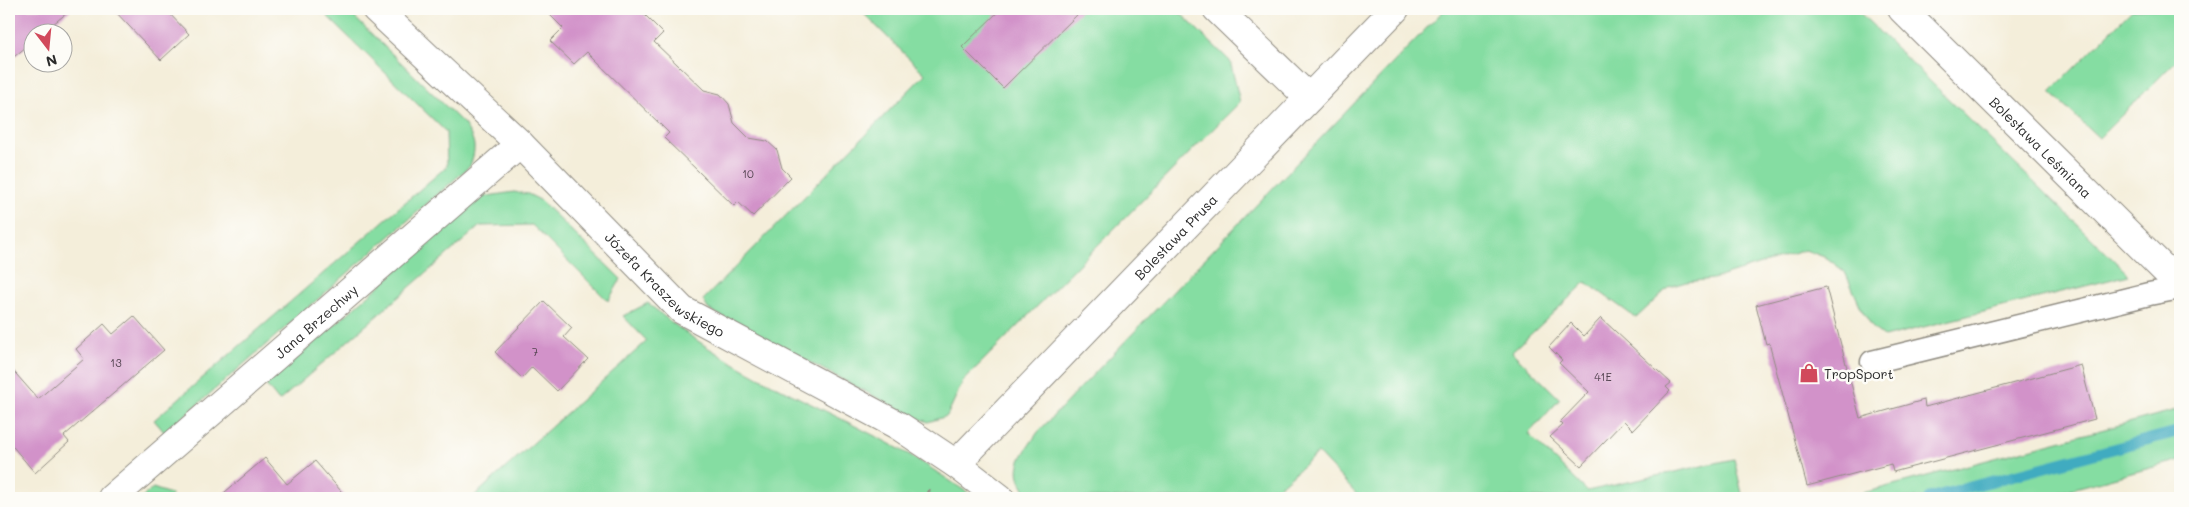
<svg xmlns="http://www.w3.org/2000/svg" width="2189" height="507" font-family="Mali,sans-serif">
<rect width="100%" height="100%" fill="#fdfcf7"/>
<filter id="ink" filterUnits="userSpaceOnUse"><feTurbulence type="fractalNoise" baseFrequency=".02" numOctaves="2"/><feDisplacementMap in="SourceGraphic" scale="10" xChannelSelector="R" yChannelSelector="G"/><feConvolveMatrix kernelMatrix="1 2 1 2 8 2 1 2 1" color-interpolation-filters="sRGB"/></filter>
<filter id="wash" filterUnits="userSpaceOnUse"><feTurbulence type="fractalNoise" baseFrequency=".0096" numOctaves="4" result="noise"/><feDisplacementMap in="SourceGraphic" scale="20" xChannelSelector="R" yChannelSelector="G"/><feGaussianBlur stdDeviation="1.12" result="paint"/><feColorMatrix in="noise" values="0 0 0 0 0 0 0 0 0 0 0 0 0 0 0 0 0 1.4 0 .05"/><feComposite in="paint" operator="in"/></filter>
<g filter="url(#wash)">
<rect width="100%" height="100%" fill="#f4eeda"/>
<path fill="#85dda2" stroke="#588466" d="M 320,9 L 346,9 L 464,124 C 475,141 477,146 470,166 L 165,433 L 154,420 L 447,166 L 446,132 Z
M 859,9 L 1176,9 L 1230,61 L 1240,102 L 963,381 L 947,416 L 928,422 L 910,415 L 708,309 L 703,300 L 925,74 Z
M 1445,9 L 1856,9 L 2129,275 L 1884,337 L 1873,328 L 1863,312 L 1845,272 L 1827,258 L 1805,250 L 1713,279 L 1686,282 L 1669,287 L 1636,318 L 1586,282 L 1512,352 L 1560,399 L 1528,434 L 1587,491 L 1734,459 L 1743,498 L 1360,498 L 1318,453 L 1266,498 L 1031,498 C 1007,469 1021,458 1038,432 Z
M 2133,9 L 2180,9 L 2180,57 L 2099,138 L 2050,92 Z
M 514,192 L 528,194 L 540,200 L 621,279 L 608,301 L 532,225 L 480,226 L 279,401 L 266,385 L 481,197 Z
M 648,303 C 724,370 822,405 910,455 C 932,468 954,484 976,498 L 472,498 L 647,341 L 623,316 Z
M 2180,409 L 2180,460 L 2038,498 L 1844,498 Z
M 153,488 L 173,495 L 169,498 L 141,498 Z"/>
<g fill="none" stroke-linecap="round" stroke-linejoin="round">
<path stroke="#41abc0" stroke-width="11" d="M 1929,498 L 2180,431"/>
</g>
<g id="blocks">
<path fill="#d292c9" d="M 9,9 L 72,9 L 43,32 L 32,32 L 32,42 L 9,61 Z
M 113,9 L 165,9 L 189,34 L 161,60 Z
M 544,9 L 639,9 L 663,33 L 654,42 L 704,90 L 720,94 L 729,104 L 734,123 L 749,138 L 767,141 L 777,150 L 782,168 L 791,177 L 753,216 L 738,202 L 734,206 L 664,138 L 669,133 L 587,52 L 574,64 L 550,41 L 563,28 Z
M 1001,9 L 1083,9 L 1003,88 L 962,47 Z
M 1826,287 L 1860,418 L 1924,400 L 1925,407 L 2081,365 L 2095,419 L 1893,472 L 1891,464 L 1807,486 L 1769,343 L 1766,344 L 1756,305 Z
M 544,301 L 572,328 L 564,337 L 588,359 L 557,391 L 532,367 L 522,378 L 495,352 Z
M 134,316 L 164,350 L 64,436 L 69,442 L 35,473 L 9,442 L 9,366 L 38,399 L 84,359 L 76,349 L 104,324 L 113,334 Z
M 1601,318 L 1671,383 L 1666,387 L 1670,391 L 1633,430 L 1624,421 L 1581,466 L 1550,437 L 1563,425 L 1560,422 L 1589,392 L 1559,363 L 1562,360 L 1549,347 L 1571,323 L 1584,336 Z
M 265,458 L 287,484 L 315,461 L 347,498 L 218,498 Z"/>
</g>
</g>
<g filter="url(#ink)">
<use href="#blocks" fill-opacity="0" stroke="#908c82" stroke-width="1"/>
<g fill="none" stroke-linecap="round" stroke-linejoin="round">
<defs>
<path id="lane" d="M 1872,362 L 2149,294 L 2180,288"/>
<g id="street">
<path id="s1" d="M 376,9 L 520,144 L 682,310 L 899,426 L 956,464 L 1000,498"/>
<path d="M 1217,9 L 1309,98"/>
<path id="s2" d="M 1902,9 L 2180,285"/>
<path id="s3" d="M 956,464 L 1395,9"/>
<path id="s4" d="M 112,498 L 520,144"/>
</g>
</defs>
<use href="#lane" stroke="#908c82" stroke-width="25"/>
<use href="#street" stroke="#908c82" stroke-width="30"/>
<path stroke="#908c82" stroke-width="3" stroke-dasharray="4 4" stroke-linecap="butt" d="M 921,498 L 931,489"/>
<use href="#lane" stroke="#fff" stroke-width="22"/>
<use href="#street" stroke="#fff" stroke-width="28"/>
</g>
</g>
<defs>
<symbol id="shop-bare" viewBox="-9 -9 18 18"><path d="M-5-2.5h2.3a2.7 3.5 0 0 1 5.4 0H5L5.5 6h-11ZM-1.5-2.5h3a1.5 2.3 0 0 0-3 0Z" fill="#d1495b" stroke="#fdfcf7" stroke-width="2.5" paint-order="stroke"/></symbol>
</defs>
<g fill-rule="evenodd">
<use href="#shop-bare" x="1795" y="359" width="28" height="28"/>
</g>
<g text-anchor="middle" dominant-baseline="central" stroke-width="5" stroke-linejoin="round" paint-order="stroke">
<g font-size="11" fill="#554552">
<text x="748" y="173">10</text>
<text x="535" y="351">7</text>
<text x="116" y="362">13</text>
<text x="1603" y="376">41E</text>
</g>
<g font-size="14" fill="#2b2b2b" stroke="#fdfcf7">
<text stroke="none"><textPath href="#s2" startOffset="196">Bolesława Leśmiana</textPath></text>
<text stroke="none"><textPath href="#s3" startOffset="316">Bolesława Prusa</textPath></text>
<text stroke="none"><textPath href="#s1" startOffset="400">Józefa Kraszewskiego</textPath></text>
<text stroke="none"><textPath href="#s4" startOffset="270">Jana Brzechwy</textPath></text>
</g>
<g font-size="14" fill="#2b2b2b" stroke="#fdfcf7" text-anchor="start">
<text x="1824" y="373">TropSport</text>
</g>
</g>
<rect width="2189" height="507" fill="none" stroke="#fdfcf7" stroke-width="30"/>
<g transform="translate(48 48) rotate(164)"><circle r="24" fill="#fdfcf7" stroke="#a9a8a5"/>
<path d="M0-4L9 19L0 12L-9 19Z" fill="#d1495b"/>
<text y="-8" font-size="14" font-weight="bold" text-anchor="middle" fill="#2b2b2b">N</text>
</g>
</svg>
